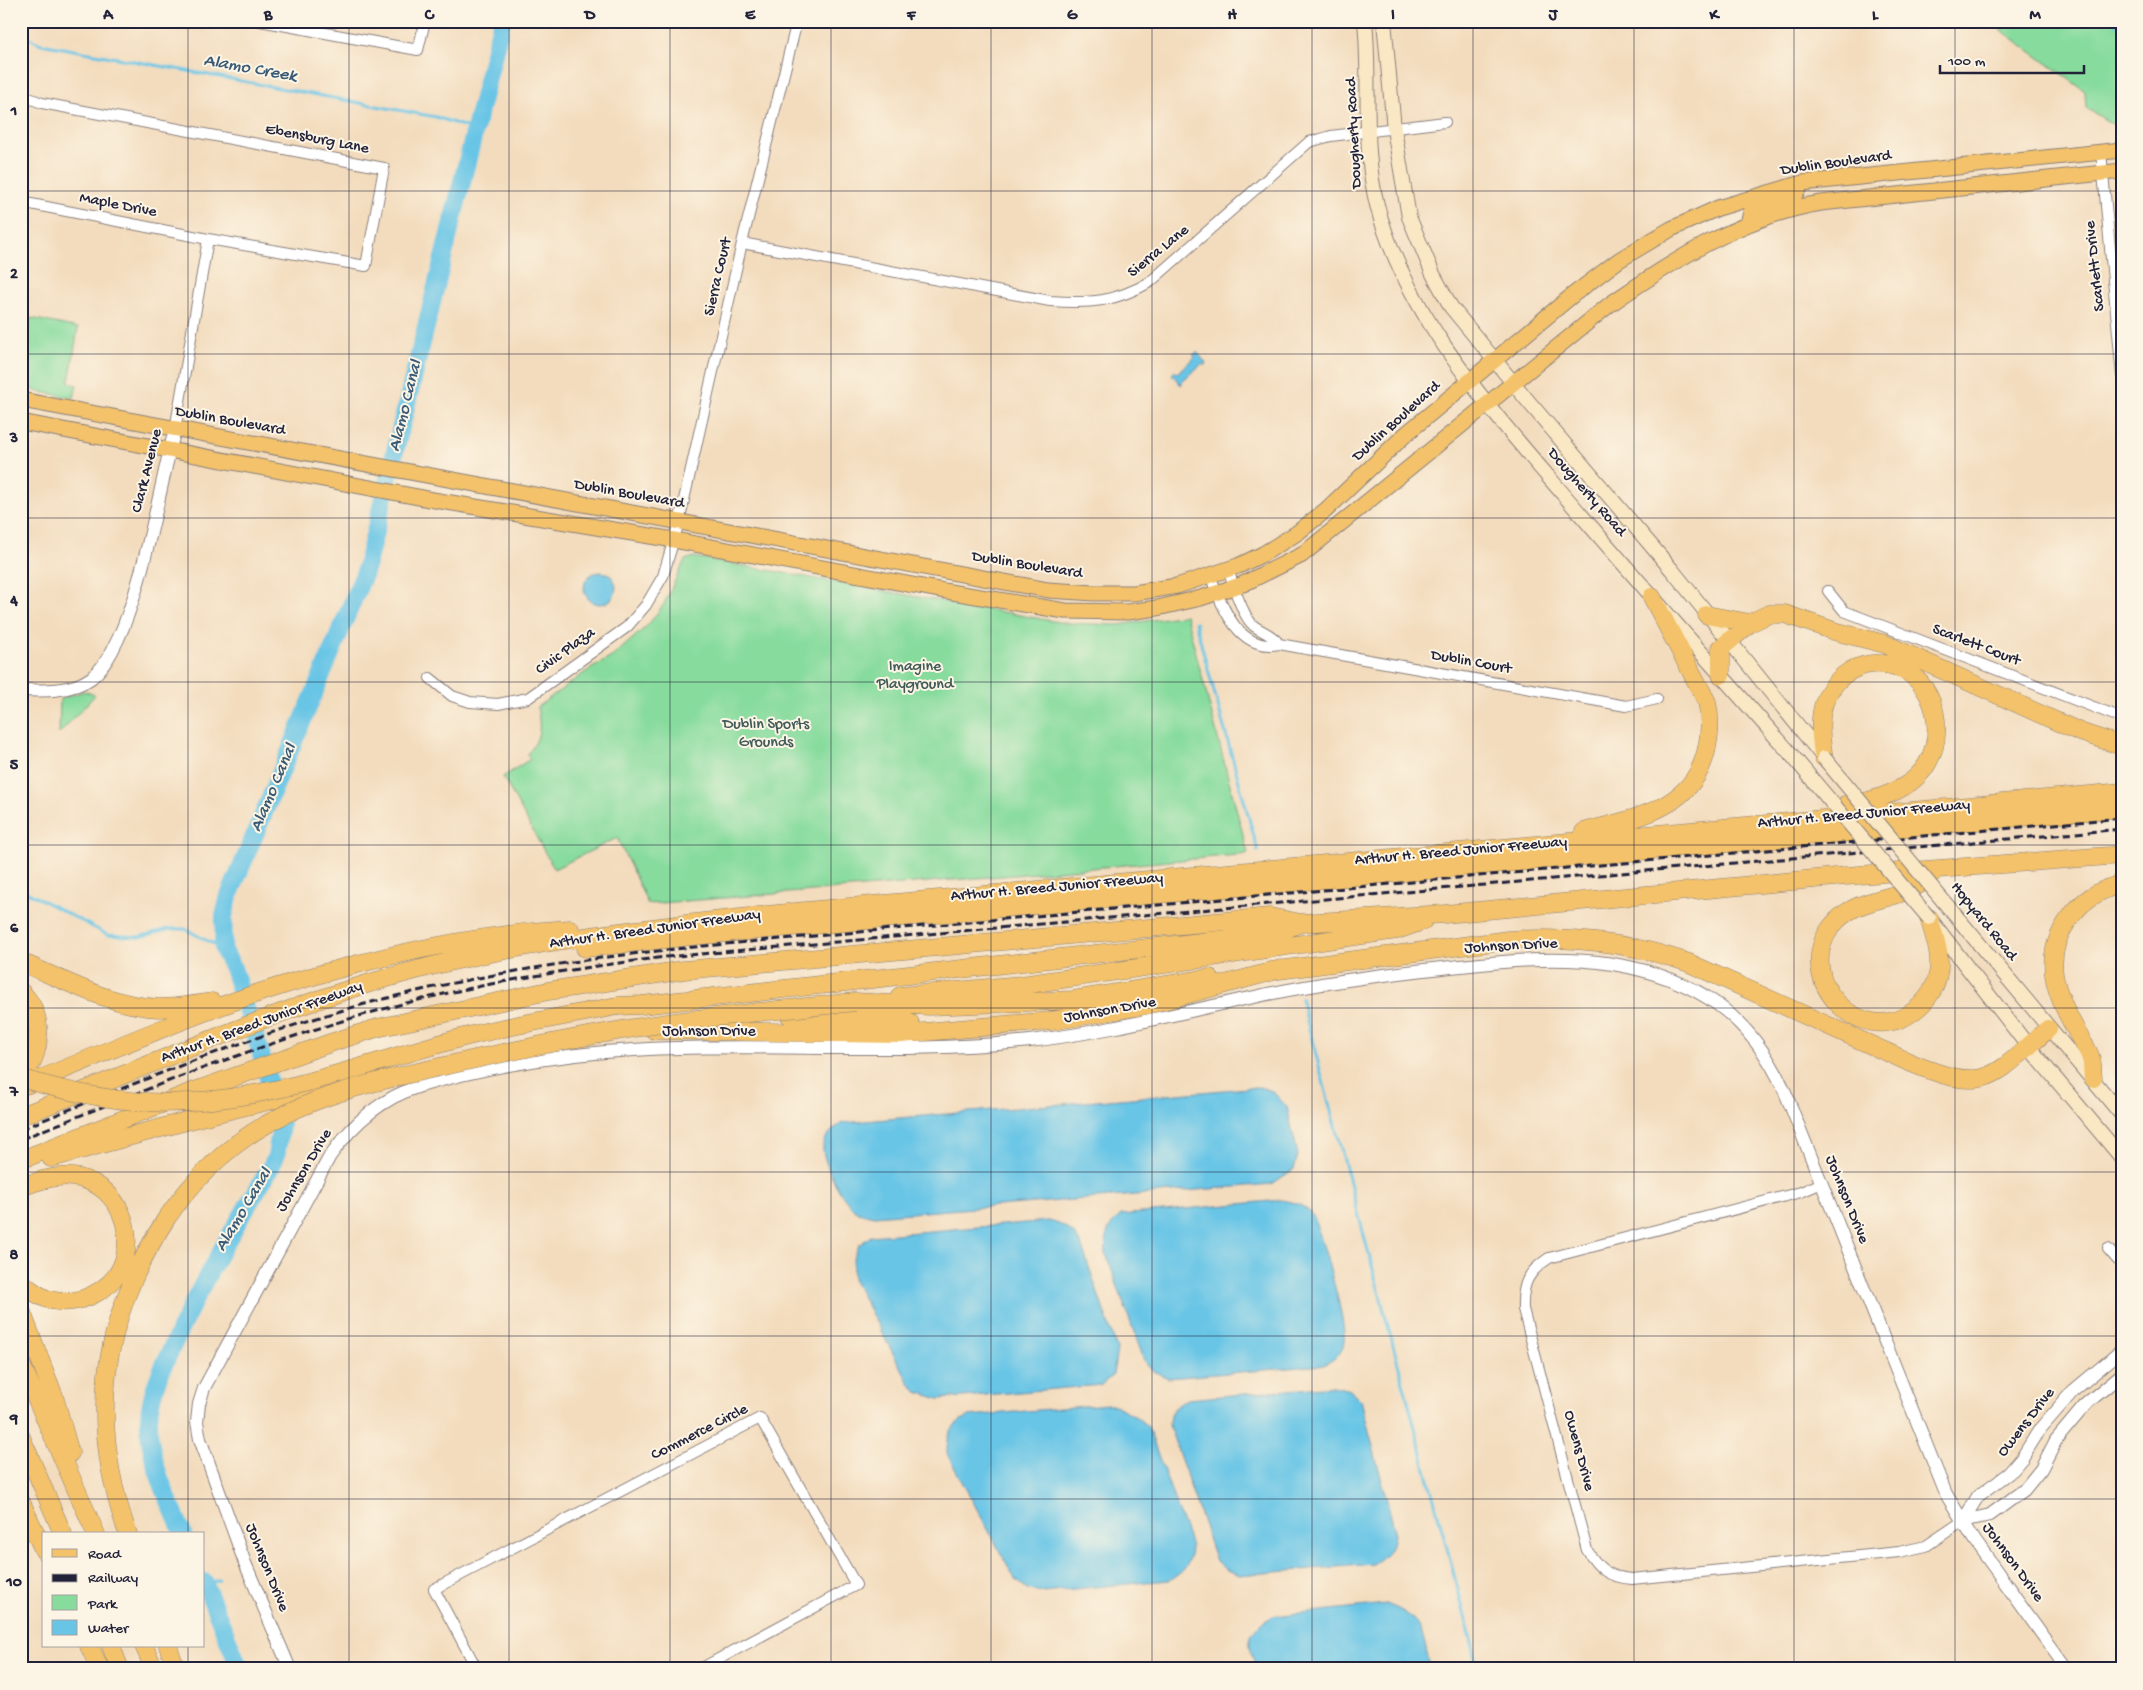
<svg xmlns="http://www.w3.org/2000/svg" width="2143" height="1690" font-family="'Gochi Hand',sans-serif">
<rect width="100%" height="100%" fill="#fcf5e5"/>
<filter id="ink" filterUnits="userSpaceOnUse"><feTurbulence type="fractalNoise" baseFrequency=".02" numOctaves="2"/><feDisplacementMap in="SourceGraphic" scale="10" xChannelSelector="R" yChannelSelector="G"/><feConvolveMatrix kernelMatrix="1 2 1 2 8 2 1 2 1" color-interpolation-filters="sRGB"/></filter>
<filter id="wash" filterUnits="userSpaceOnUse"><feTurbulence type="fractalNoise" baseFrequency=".0096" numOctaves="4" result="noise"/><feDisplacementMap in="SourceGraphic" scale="20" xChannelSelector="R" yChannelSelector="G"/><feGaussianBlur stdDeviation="1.12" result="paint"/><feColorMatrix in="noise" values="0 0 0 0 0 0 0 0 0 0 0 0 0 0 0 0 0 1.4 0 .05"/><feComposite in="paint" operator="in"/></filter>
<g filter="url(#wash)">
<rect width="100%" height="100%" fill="#f3dcbd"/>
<path fill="#86db9d" stroke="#547e6c" d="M 1989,21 L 2122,21 L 2122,130 L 2086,108 L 2085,91 Z
M 31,318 L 78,328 L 69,383 L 77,385 L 74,398 L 36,391 L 21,384 L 23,333 L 28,333 Z
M 694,557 L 1064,623 L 1118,625 L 1186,615 L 1248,854 L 1003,876 L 648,904 L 617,838 L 554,869 L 503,777 L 530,759 L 527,754 C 541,739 541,727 537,707 L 587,671 L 613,656 L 648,625 L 664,604 L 685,560 Z
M 84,691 L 95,695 L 59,734 L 60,699 Z"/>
<path fill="#68c5e6" stroke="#457490" d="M 1197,352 L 1206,363 L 1204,366 L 1202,364 L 1183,380 L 1181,385 L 1172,374 L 1175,371 L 1177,373 L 1195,357 L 1193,355 Z
M584 588a16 16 0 1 1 32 0a16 16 0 1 1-32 0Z
M 1259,1087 L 1272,1091 L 1287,1107 L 1298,1155 L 1294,1169 L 1272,1184 L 874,1216 C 866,1214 859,1214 853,1208 C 841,1199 822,1161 823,1146 C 824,1136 834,1129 842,1123 Z
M 1281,1200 C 1297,1203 1306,1205 1315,1219 C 1322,1243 1350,1327 1343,1347 C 1339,1357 1332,1360 1324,1365 L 1168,1378 L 1153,1371 L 1144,1360 L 1106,1254 C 1104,1236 1107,1227 1121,1215 Z
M 1049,1221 C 1065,1225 1072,1230 1081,1244 L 1117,1349 L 1113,1375 L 1101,1385 L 939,1399 L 917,1392 L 909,1383 L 853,1279 L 853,1259 L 859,1245 L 871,1236 Z
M 1333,1386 L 1350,1390 L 1361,1400 L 1394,1528 C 1394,1547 1389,1554 1373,1564 L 1239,1575 L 1225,1569 L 1216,1561 L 1169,1425 C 1169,1410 1175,1406 1188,1399 Z
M 1108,1404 C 1124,1408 1135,1415 1148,1427 L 1191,1546 C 1190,1564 1186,1571 1169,1580 L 1042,1592 L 1027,1589 L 1015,1579 L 947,1454 C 947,1434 951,1424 969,1416 Z
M 1386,1604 C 1425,1618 1421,1632 1431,1669 L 1257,1669 C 1246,1641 1245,1630 1274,1616 Z"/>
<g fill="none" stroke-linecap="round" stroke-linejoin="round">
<path stroke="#68c5e6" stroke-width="3" d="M 2116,25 L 2117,21
M 21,34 L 41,44 L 436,117 L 475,130
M 2115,192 L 2122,254
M 1195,622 L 1258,851
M 21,889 L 108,935 L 139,937 L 169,929 L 185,929 L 223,949
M 1301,998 L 1479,1669
M 204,1584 L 219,1580"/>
<path stroke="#68c5e6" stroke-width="18" d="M 183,1534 C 168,1497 147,1459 149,1418 C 150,1393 162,1369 172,1347 C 200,1284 235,1226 271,1167 L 276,1156 L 281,1125 L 265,1067 L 233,968 L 223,949 L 224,916 L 229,896 L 365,572 L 502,21
M 204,1582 L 240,1669"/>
</g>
</g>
<g filter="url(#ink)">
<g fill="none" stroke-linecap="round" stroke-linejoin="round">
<defs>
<path id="minor" d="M 260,21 L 418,50 L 425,21
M 21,95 L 42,103 L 384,168 L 366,266 L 208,239 L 21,202
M 2101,152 L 2122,376
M 742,243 L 1050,301 C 1090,304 1115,302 1150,282 L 1309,142 L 1331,136 L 1445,122
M 175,430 L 208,239
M 1228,569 C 1233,584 1242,616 1254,626 C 1264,633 1272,634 1279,644
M 1210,575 C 1222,606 1238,652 1279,644 L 1626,706 L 1657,699
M 1828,591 L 1844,611 L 2122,718
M 430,678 L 452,696 L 470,702 L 498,704 L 528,698 L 627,627 L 646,605 L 663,576 L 679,522 L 742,243 L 797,21
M 1822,1183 L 1801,1192 L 1549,1258 C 1528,1272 1522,1283 1523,1309 L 1587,1550 C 1599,1570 1609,1577 1632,1579 L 1899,1552 L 1926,1546 L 1963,1521
M 2108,1249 L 2122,1265
M 477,1669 L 434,1589 L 760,1418 L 856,1585 L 700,1669"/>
<path id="tertiary" d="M 21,690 C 43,691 72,692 91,678 C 136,644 158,488 175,430
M 1963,1521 L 1978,1496 L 2009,1473 L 2022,1458 L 2040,1429 L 2073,1391 L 2122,1350
M 1963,1521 L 1990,1515 L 2024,1490 L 2041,1469 L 2056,1440 L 2087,1403 L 2122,1374
M 290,1669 L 245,1563 L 200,1439 L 197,1422 L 199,1404 L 204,1388 L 330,1156 C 353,1123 381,1098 420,1086 C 493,1064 573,1053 649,1049 C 776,1043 903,1055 1030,1041 C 1108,1032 1182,1012 1259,996 C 1322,982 1386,974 1451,967 C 1505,961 1558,956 1613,964 C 1696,978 1751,1015 1785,1092 L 1946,1494 L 1975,1541 L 2067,1669"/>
<path id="secondary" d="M 1365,21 C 1371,82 1362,146 1377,205 C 1408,324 1504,424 1581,515 C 1650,595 1720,674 1790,753
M 1384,21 L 1394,129 L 1409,217 L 1433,274 L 1451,307 L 1528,401 L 1672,570 L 1824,758
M 1950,909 L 2122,1115
M 1933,923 L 2028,1046 L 2122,1158"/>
<path id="primary" d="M 1748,223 L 1752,209 L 1795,195 L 1801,184
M 21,400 L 1048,590 L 1094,593 L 1134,593 L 1177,586 L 1238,566 L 1263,554 L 1297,533 L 1326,510 L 1406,434 L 1574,294 L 1619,260 L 1644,245 L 1671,229 L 1718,208 L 1802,183 L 2122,150
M 21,422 L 434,500 L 674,540 L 939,590 L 1065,611 L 1128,612 L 1157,608 L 1201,598 L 1243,584 L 1302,555 L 1609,305 C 1674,260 1742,216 1821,203 L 2122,171"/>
<path id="motorway" d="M 1707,615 L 1750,623
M 1721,675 L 1721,648 L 1750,623 L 1769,614 L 1785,614 L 1834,631 L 1885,644 L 2080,732 L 2122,746
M 1824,758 C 1818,726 1817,697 1844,675 C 1852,669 1862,665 1872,664 C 1925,659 1952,721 1927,764 C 1912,790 1873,802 1845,805
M 1584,832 C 1634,818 1692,810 1706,752 C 1710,734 1711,720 1707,702 L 1652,597
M 1929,918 C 1934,936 1942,956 1938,974 C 1935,990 1927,1001 1914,1011 C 1861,1051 1791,979 1832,926 C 1854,897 1892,902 1920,884 C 1926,880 1931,874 1937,869
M 585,948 L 692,936 L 2122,808
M 21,962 C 64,980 111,1006 159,1008 C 177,1008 194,1005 212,1002
M 1271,971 L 1508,940 C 1571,936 1630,942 1689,963 L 1911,1063 C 1987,1094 1991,1079 2048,1029
M 21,992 C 45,1014 43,1054 21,1077
M 900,996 L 1022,985 L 1397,930 L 1423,921
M 855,1002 L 930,1006 L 1073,1000 L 1210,978
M 617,1006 L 642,1005 L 1272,934 L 1301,923
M 789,1015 L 910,1023
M 654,1030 L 901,1034 L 1051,1021 L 1147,1005 L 1281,969
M 2093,1078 C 2092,1072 2093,1065 2091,1059 C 2089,1050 2081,1041 2077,1032 C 2056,994 2040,959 2069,919 C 2082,900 2100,889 2122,884
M 26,1085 C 102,1054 178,1020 255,994 C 356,961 464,935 570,929
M 21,1116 C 147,1067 271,1010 401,974 C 533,938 670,925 806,911 L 2122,792
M 51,1158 L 201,1117 L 363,1078
M 21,1160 L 189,1093 L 333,1042 L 377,1028 L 548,991 L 684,970 L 1270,917 L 1301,923 L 1445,914 L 1846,876 L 2122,855
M 21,1187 C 38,1181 55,1175 73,1177 C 113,1182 135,1223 124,1260 C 115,1290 77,1309 47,1299 C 37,1295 29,1289 21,1282
M 21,1310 L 54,1396 L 70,1453
M 21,1364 L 96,1534
M 21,1437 L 63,1534
M 21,1502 L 44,1551
M 128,1534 C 87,1420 101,1320 166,1219
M 89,1646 L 100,1669
M 111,1646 L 120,1669
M 144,1646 L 154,1669
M 168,1646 L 176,1669"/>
</defs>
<use href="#minor" stroke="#8a7f7c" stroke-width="12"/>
<use href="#tertiary" stroke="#8a7f7c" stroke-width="14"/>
<use href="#secondary" stroke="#8a7f7c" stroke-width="16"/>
<use href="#primary" stroke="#8a7f7c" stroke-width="17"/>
<use href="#motorway" stroke="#8a7f7c" stroke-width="19"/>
<use href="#minor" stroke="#fff" stroke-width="10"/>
<use href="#tertiary" stroke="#fff" stroke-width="12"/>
<use href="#secondary" stroke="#fae7c3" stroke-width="14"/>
<use href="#primary" stroke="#f3c26a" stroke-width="15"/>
<use href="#motorway" stroke="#f3c26a" stroke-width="18"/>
<path stroke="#22223b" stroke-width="3" stroke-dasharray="8 4" stroke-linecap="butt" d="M 21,1129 C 136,1083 253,1034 372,1002 C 492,971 613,954 737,943 L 2122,818
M 21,1139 C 137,1093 253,1046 373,1012 C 469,985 567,969 666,957 L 2122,829"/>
<defs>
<path id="secondary-bridge" d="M 1790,753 L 1929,918
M 1824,758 L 1950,909"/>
<path id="motorway-bridge" d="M 21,1078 C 82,1097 148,1108 212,1100 C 300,1091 383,1058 468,1036 C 517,1024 567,1016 617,1006
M 166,1219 C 192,1181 226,1147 267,1124 C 322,1092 387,1079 449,1065 C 528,1047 609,1030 690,1020 C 745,1013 800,1008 855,1002"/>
</defs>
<use href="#secondary-bridge" stroke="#8a7f7c" stroke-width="16" stroke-linecap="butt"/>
<use href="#motorway-bridge" stroke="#8a7f7c" stroke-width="19" stroke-linecap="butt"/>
<use href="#secondary-bridge" stroke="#fae7c3" stroke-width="14"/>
<use href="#motorway-bridge" stroke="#f3c26a" stroke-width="18"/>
</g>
</g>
<path fill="none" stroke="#22223b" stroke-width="1" stroke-opacity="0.55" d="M 188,21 L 188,1534M 349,21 L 349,1669M 509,21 L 509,1669M 670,21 L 670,1669M 831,21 L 831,1669M 991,21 L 991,1669M 1152,21 L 1152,1669M 1312,21 L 1312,1669M 1473,21 L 1473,1669M 1634,21 L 1634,1669M 1794,21 L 1794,1669M 1955,21 L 1955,1669M 21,191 L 2122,191M 21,354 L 2122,354M 21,518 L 2122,518M 21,682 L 2122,682M 21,845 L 2122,845M 21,1008 L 2122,1008M 21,1172 L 2122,1172M 21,1336 L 2122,1336M 21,1499 L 2122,1499M 188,1646 L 188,1669"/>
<g text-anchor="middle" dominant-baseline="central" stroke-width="4" stroke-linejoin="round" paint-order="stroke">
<g font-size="16" fill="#22223b" stroke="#fcf5e5">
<text transform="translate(1355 133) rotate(-93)">Dougherty Road</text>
<text transform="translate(317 140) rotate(11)">Ebensburg Lane</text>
<text transform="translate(1836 164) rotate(-8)">Dublin Boulevard</text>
<text transform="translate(118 206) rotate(11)">Maple Drive</text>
<text transform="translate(1159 252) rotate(-39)">Sierra Lane</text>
<text transform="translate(2096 266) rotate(-96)">Scarlett Drive</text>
<text transform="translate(719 277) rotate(-77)">Sierra Court</text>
<text transform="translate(230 422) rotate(10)">Dublin Boulevard</text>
<text transform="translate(1397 422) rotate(-42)">Dublin Boulevard</text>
<text transform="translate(148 471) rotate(-76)">Clark Avenue</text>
<text transform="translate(1586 493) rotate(49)">Dougherty Road</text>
<text transform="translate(629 495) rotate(10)">Dublin Boulevard</text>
<text transform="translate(1027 566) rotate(9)">Dublin Boulevard</text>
<text transform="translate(1976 646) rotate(21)">Scarlett Court</text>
<text transform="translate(566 652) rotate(-36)">Civic Plaza</text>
<text transform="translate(1471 663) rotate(10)">Dublin Court</text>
<text transform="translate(1864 815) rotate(-5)">Arthur H. Breed Junior Freeway</text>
<text transform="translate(1461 852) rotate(-5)">Arthur H. Breed Junior Freeway</text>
<text transform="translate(1057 888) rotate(-5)">Arthur H. Breed Junior Freeway</text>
<text transform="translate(1983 922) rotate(51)">Hopyard Road</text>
<text transform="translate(655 930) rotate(-8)">Arthur H. Breed Junior Freeway</text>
<text transform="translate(1511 947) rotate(-3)">Johnson Drive</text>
<text transform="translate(1110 1011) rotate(-10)">Johnson Drive</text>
<text transform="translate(262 1023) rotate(-20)">Arthur H. Breed Junior Freeway</text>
<text x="709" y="1032">Johnson Drive</text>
<text transform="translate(305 1171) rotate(-59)">Johnson Drive</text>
<text transform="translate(1846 1200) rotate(68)">Johnson Drive</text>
<text transform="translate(2027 1423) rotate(-52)">Owens Drive</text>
<text transform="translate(700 1433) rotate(-27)">Commerce Circle</text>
<text transform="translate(1578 1451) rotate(75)">Owens Drive</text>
<text transform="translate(2012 1563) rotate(54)">Johnson Drive</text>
<text transform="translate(266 1568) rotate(68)">Johnson Drive</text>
</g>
<g font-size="16" fill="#405a58" stroke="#fcf5e5">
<text x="915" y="667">Imagine<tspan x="915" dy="18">Playground</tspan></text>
<text x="766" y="725">Dublin Sports<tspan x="766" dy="18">Grounds</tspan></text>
</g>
<g font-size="18" font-style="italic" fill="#3a5b77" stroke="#fcf5e5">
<text transform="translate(250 69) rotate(10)">Alamo Creek</text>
<text transform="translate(406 406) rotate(-76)">Alamo Canal</text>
<text transform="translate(274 788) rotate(-67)">Alamo Canal</text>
<text transform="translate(244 1210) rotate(-59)">Alamo Canal</text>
</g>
</g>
<rect width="2143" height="1690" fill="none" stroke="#fcf5e5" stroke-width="55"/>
<rect x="42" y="1532" width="162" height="115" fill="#fcf5e5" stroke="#a5a1a1"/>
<rect x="52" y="1549" width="25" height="8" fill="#f3c26a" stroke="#a5a1a1"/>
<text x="88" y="1558" font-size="15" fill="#22223b">Road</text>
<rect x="52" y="1574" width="25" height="8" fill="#22223b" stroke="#a5a1a1"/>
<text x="88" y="1582" font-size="15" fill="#22223b">Railway</text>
<rect x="52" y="1595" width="25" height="15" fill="#86db9d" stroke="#a5a1a1"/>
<text x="88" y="1608" font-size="15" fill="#22223b">Park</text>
<rect x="52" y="1620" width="25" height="15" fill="#68c5e6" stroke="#a5a1a1"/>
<text x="88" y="1632" font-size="15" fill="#22223b">Water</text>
<path d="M1940 65v8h144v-8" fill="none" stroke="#22223b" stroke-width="2.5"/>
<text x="1948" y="65" font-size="15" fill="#22223b" stroke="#fcf5e5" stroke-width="4" paint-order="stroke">100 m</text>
<rect x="28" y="28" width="2088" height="1634" fill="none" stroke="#22223b" stroke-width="2"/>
<g font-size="16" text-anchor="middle" font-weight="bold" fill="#22223b">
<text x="108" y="19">A</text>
<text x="268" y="19">B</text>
<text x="429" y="19">C</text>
<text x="590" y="19">D</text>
<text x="750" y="19">E</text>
<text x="911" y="19">F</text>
<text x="1072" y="19">G</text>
<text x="1232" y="19">H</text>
<text x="1393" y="19">I</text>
<text x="1553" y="19">J</text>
<text x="1714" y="19">K</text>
<text x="1875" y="19">L</text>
<text x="2035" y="19">M</text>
<text x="14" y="115">1</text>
<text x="14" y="278">2</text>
<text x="14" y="442">3</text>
<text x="14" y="605">4</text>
<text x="14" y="769">5</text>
<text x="14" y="932">6</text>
<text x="14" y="1096">7</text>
<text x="14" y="1259">8</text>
<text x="14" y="1423">9</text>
<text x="14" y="1586">10</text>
</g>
</svg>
